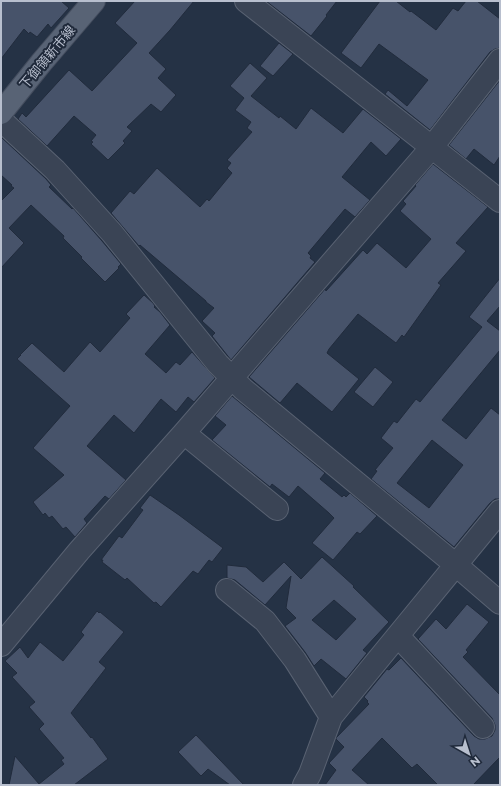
<svg xmlns="http://www.w3.org/2000/svg" width="501" height="786" font-family="Montserrat,'Noto Sans JP',sans-serif">
<rect width="100%" height="100%" fill="#253245"/>
<path fill="#47536a" stroke="#212b3c" fill-rule="evenodd" d="M 1,1 L 61,1 L 69,8 L 51,28 L 48,24 L 37,37 L 30,32 L 29,34 L 24,29 L 1,59 Z
M 135,1 L 194,1 L 170,30 L 149,53 L 166,69 L 158,78 L 176,95 L 161,112 L 151,104 L 127,127 L 132,131 L 123,141 L 125,143 L 108,160 L 91,144 L 93,142 L 91,141 L 96,135 L 74,116 L 47,146 L 18,119 L 22,113 L 26,117 L 69,70 L 92,91 L 137,43 L 115,23 Z
M 266,1 L 337,1 L 326,15 L 327,16 L 311,36 Z
M 380,1 L 396,1 L 410,12 L 411,11 L 436,30 L 453,8 L 458,11 L 466,1 L 477,1 L 500,19 L 500,48 L 495,49 L 490,52 L 430,130 L 385,94 L 388,90 L 407,106 L 428,80 L 379,44 L 361,68 L 341,53 Z
M 279,43 L 293,54 L 273,76 L 260,66 Z
M 250,63 L 267,78 L 251,96 L 279,118 L 280,116 L 296,129 L 311,108 L 343,133 L 363,109 L 401,139 L 386,156 L 371,142 L 342,177 L 370,200 L 355,217 L 345,209 L 308,253 L 311,256 L 310,258 L 315,262 L 231,360 L 212,336 L 215,333 L 202,321 L 214,308 L 206,302 L 206,301 L 140,245 L 139,246 L 111,213 L 130,191 L 134,194 L 157,168 L 200,207 L 207,199 L 209,201 L 232,173 L 227,168 L 231,163 L 227,160 L 252,132 L 247,128 L 251,122 L 235,110 L 244,98 L 230,86 Z
M 500,80 L 500,156 L 494,165 L 474,149 L 466,159 L 449,145 Z
M 1,137 L 46,179 L 51,185 L 49,187 L 72,209 L 73,208 L 102,241 L 121,264 L 118,267 L 119,268 L 105,282 L 81,258 L 82,257 L 63,238 L 64,236 L 31,205 L 9,228 L 24,243 L 1,268 L 1,201 L 14,188 L 11,186 L 12,185 L 1,175 Z
M 433,164 L 488,207 L 456,243 L 466,251 L 438,283 L 441,285 L 404,337 L 402,335 L 396,343 L 358,314 L 329,349 L 327,353 L 359,379 L 332,412 L 297,383 L 280,403 L 249,377 L 325,289 L 326,291 L 363,250 L 367,254 L 377,243 L 406,268 L 431,239 L 400,211 L 406,204 L 403,201 L 416,186 L 415,185 Z
M 500,278 L 500,306 L 487,321 L 500,331 L 500,350 L 442,420 L 466,439 L 491,408 L 500,415 L 500,499 L 495,499 L 490,503 L 454,547 L 371,479 L 377,471 L 375,470 L 393,448 L 381,438 L 394,421 L 397,423 L 416,399 L 420,402 L 482,327 L 469,317 ZM 432,440 L 463,465 L 429,508 L 397,483 Z
M 144,295 L 153,303 L 155,306 L 154,307 L 160,312 L 170,325 L 145,354 L 166,373 L 176,362 L 180,365 L 192,352 L 215,378 L 194,402 L 188,397 L 176,412 L 161,399 L 134,433 L 114,415 L 87,446 L 126,480 L 109,499 L 105,496 L 84,519 L 87,523 L 75,537 L 66,527 L 63,529 L 52,516 L 49,518 L 45,513 L 43,515 L 33,502 L 64,475 L 33,448 L 70,406 L 17,359 L 21,355 L 20,355 L 32,343 L 64,372 L 90,342 L 100,352 L 130,318 L 126,314 Z
M 375,367 L 393,382 L 373,407 L 354,392 Z
M 232,396 L 325,473 L 320,479 L 342,497 L 344,495 L 346,497 L 350,493 L 377,516 L 360,534 L 357,532 L 333,560 L 312,543 L 334,518 L 329,513 L 298,486 L 289,497 L 272,484 L 270,487 L 212,440 L 226,425 L 215,416 Z
M 150,495 L 179,515 L 223,548 L 212,562 L 209,560 L 198,574 L 193,571 L 161,607 L 156,602 L 154,603 L 127,578 L 125,580 L 102,562 L 103,560 L 101,560 L 119,536 L 122,538 L 143,510 L 140,508 Z
M 322,557 L 354,586 L 353,587 L 389,622 L 363,650 L 367,653 L 346,679 L 321,659 L 314,666 L 305,652 L 285,626 L 296,618 L 286,608 L 291,576 L 265,605 L 235,580 L 227,578 L 227,565 L 246,567 L 263,582 L 284,562 L 301,579 ZM 334,600 L 356,619 L 336,640 L 312,620 Z
M 467,604 L 489,622 L 466,650 L 468,652 L 463,657 L 500,695 L 500,757 L 473,785 L 438,785 L 417,764 L 412,768 L 382,738 L 352,770 L 369,785 L 325,785 L 336,770 L 329,763 L 344,747 L 336,739 L 336,738 L 369,704 L 367,702 L 368,701 L 364,697 L 387,669 L 389,670 L 401,658 L 474,736 L 479,739 L 485,739 L 492,736 L 495,730 L 495,725 L 492,718 L 418,639 L 436,619 L 446,629 Z
M 97,611 L 99,613 L 100,612 L 124,632 L 99,662 L 106,668 L 71,713 L 91,738 L 92,737 L 108,759 L 74,785 L 9,785 L 15,756 L 39,784 L 64,764 L 61,760 L 64,758 L 39,729 L 44,724 L 29,707 L 35,702 L 12,677 L 17,673 L 5,661 L 20,647 L 28,658 L 40,642 L 63,661 L 84,635 L 81,632 Z
M 196,735 L 244,785 L 230,785 L 208,769 L 201,776 L 178,752 Z"/>
<g fill="none" stroke-linecap="round" stroke-linejoin="round">
<defs>
<path id="minor" d="M 246,1 L 500,201
M 1,120 L 55,170 L 112,233 L 218,364 L 243,389 L 456,565 L 500,603
M 184,433 L 277,509
M 227,590 L 265,621 L 295,660 L 331,717
M 398,636 L 483,727
M 1,645 L 79,551 L 184,433 L 432,147 L 500,60
M 304,785 L 310,774 L 331,717 L 500,511"/>
<path id="major" d="M 1,113 L 41,63 L 94,1"/>
</defs>
<use href="#minor" stroke="#596272" stroke-width="24"/>
<use href="#major" stroke="#444d5e" stroke-width="24"/>
<use href="#minor" stroke="#3a4455" stroke-width="22"/>
<use href="#major" stroke="#586375" stroke-width="22"/>
</g>
<g text-anchor="middle" dominant-baseline="central" stroke-width="4" stroke-linejoin="round" paint-order="stroke">
<g font-size="13" fill="#b8bfce" stroke="#1f293a">
<text transform="translate(47 57) rotate(-50)">下御領新市線</text>
</g>
</g>
<rect width="501" height="786" fill="none" stroke="#b8bfce" stroke-width="4"/>
<g transform="translate(469 754) rotate(141)" stroke="#1f293a" stroke-width="3" paint-order="stroke">
<path d="M0-3L7 15L0 10L-7 15Z" fill="#b8bfce"/>
<text y="-6" font-size="11" font-weight="bold" text-anchor="middle" fill="#b8bfce">N</text>
</g>
</svg>
